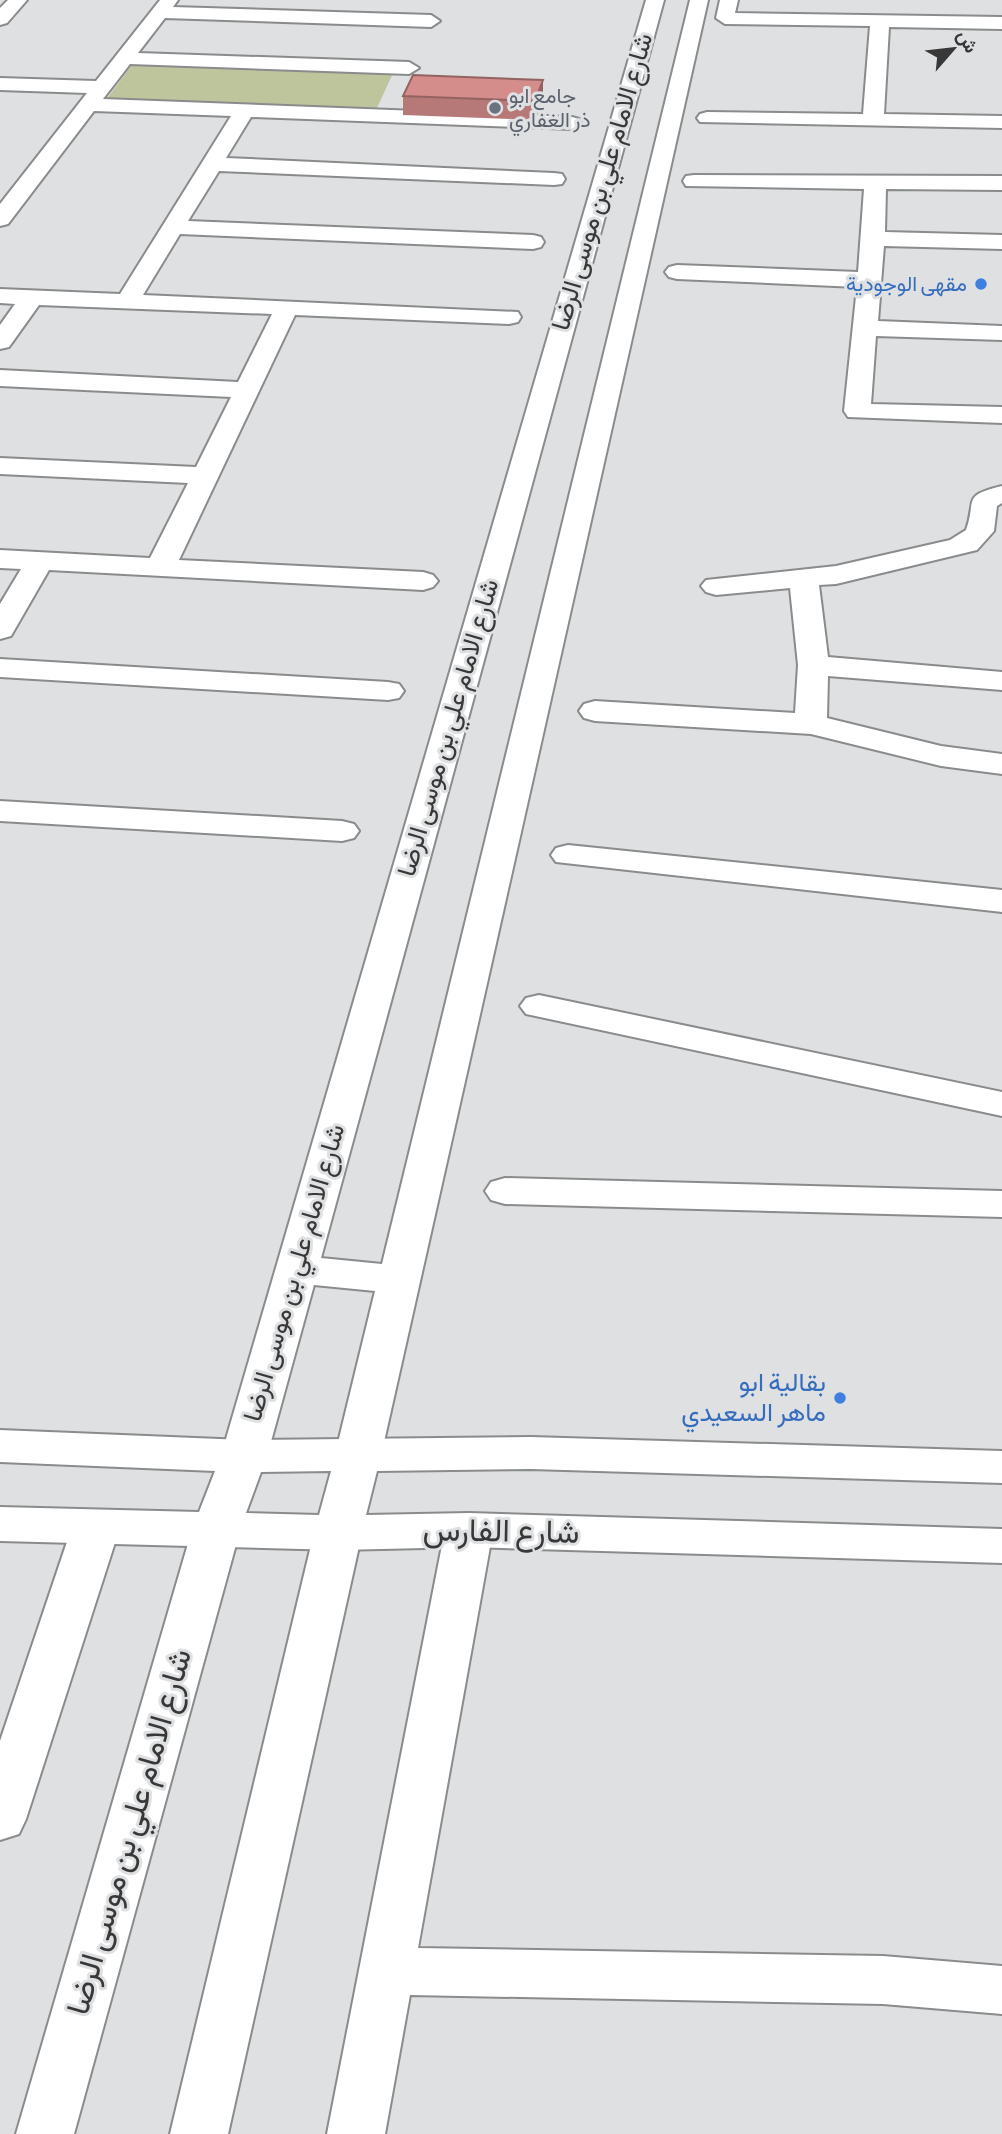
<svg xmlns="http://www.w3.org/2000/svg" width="1002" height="2134" font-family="'Sofia Sans Condensed',Vazirmatn,sans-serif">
<rect width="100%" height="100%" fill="#dee0e2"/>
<path fill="#bec59c" d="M 134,62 L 394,71 L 376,110 L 106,100 Z"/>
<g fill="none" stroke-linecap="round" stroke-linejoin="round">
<defs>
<path id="minor" d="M 8,0 L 27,0 L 7,23 L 0,25 L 0,8 Z
M 160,0 L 178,0 L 173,7 L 431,15 L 440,21 L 431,27 L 165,18 L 138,53 L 409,62 L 419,68 L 409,74 L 130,64 L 103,99 L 572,117 L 579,119 L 582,123 L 579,127 L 572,129 L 251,117 L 226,158 L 554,173 L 562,174 L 565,179 L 562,184 L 554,185 L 219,171 L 188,221 L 533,235 L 541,237 L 544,242 L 541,247 L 533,249 L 180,234 L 143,295 L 518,312 L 521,317 L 518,322 L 509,324 L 295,315 L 179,560 L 423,572 L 433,575 L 438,581 L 433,587 L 423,590 L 49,570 L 11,636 L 0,639 L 0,604 L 21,569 L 0,568 L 0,550 L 150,558 L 188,483 L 0,474 L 0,458 L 196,467 L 231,397 L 0,386 L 0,370 L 238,382 L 272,314 L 39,305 L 9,347 L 0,349 L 0,325 L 15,304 L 0,303 L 0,289 L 120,294 L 231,116 L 94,111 L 8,224 L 0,226 L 0,204 L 87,93 L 0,90 L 0,78 L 96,81 Z
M 720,0 L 738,0 L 735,13 L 1002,17 L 1002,29 L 889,27 L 884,114 L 1002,116 L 1002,128 L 700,122 L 697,118 L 700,114 L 707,112 L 863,114 L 870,26 L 725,24 L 716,18 Z
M 694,175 L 1002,176 L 1002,190 L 886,189 L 885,232 L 1002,235 L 1002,249 L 884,246 L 878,321 L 1002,326 L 1002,340 L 876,336 L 871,404 L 1002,407 L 1002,423 L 848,417 L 844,411 L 857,287 L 677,279 L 669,277 L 665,272 L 669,267 L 677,265 L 858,272 L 864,189 L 686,186 L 683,181 L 686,176 Z
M 1002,486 L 1002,503 L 997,506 L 994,531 L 977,550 L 836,584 L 819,585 L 828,657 L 1002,672 L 1002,690 L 828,676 L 827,718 L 941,746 L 1002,754 L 1002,774 L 941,766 L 811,734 L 595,721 L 584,718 L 579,711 L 584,704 L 595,701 L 795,713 L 798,665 L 790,588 L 716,595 L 706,592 L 701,586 L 706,580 L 836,566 L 950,540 L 966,530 C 977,499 961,496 1002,486 Z
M 0,659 L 388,682 L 399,684 L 404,691 L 399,698 L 388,700 L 0,677 Z
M 0,801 L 342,821 L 354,824 L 359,831 L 354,838 L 342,841 L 0,821 Z
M 568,845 L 1002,890 L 1002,912 L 556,862 L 551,855 L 556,848 Z
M 539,995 L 1002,1092 L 1002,1116 L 526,1014 L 520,1006 L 526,998 Z
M 505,1178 L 1002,1191 L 1002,1217 L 505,1204 L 491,1200 L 485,1191 L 491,1182 Z
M 96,1510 L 113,1515 L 120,1527 L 26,1819 L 19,1834 L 0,1840 L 0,1741 L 72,1527 L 79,1515 Z
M 469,1513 L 486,1518 L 493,1530 L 418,1948 L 883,1956 L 1002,1966 L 1002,2014 L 883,2004 L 410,1995 L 385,2134 L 327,2134 L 445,1530 L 452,1518 Z"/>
<path id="secondary" d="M 646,0 L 664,0 L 321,1258 L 382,1264 L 690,0 L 708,0 L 381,1455 L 374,1466 L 358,1471 L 342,1466 L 335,1455 L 375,1291 L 314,1285 L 267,1456 L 260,1467 L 244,1472 L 228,1467 L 221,1456 Z
M 216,1513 L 233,1518 L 240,1530 L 74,2134 L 16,2134 L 192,1530 L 199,1518 Z
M 338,1516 L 355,1521 L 362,1533 L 228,2134 L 170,2134 L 314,1533 L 321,1521 Z"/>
<path id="primary" d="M 0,1430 L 244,1440 L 531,1437 L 1002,1451 L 1002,1483 L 531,1469 L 377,1471 L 366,1515 L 469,1513 L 1002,1529 L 1002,1563 L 469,1547 L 338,1550 L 0,1541 L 0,1507 L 199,1512 L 215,1471 L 0,1462 ZM 331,1471 L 319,1515 L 246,1513 L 261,1472 Z"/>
</defs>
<use href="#minor" stroke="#898b8c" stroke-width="4"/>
<use href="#secondary" stroke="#898b8c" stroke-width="4"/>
<use href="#primary" stroke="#898b8c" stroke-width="4"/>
<use href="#minor" fill="#fff" fill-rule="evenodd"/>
<use href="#secondary" fill="#fff" fill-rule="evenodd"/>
<use href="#primary" fill="#fff" fill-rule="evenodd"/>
</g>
<path fill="#b67978" d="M 543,80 L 543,98 L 535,120 L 403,115 L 403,96 Z"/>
<path fill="#946361" d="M 543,80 L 543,98 L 535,120 L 535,101 Z"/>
<path fill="#d48d8b" stroke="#946361" stroke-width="2" d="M 413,75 L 543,80 L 535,101 L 403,96 Z"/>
<circle fill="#6b7280" stroke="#dee0e2" stroke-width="2.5" cx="495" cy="108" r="7"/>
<g fill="#3f7fe0" stroke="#dee0e2" stroke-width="2.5">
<circle cx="981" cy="284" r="7"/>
<circle cx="840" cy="1398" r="7"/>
</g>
<g text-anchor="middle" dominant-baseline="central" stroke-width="6" stroke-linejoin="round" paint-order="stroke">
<g font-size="21" fill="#5b616d" stroke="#dee0e2" text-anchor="start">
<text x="509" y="96">جامع ابو<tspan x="509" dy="24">ذر الغفاري</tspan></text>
</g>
<g font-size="21" fill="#366cbe" stroke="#dee0e2" text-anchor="end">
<text x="967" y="284">مقهى الوجودية</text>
</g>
<g font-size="26" fill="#383839" stroke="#dee0e2">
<text transform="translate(603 182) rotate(-74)">شارع الامام علي بن موسى الرضا</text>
<text transform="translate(449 728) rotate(-74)">شارع الامام علي بن موسى الرضا</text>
<text transform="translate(295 1273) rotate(-74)">شارع الامام علي بن موسى الرضا</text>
</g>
<g font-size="26" fill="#366cbe" stroke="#dee0e2" text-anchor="end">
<text x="826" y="1383">بقالية ابو<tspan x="826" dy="30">ماهر السعيدي</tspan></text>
</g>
<g font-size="32" fill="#383839" stroke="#dee0e2">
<text transform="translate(501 1532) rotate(1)">شارع الفارس</text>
<text transform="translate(130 1832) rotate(-74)">شارع الامام علي بن موسى الرضا</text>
</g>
</g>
<g transform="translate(953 49) rotate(62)" stroke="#dee0e2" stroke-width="5" paint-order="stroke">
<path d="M0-5L12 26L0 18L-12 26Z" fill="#383839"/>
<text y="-10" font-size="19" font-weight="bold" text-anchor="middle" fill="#383839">ش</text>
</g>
</svg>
